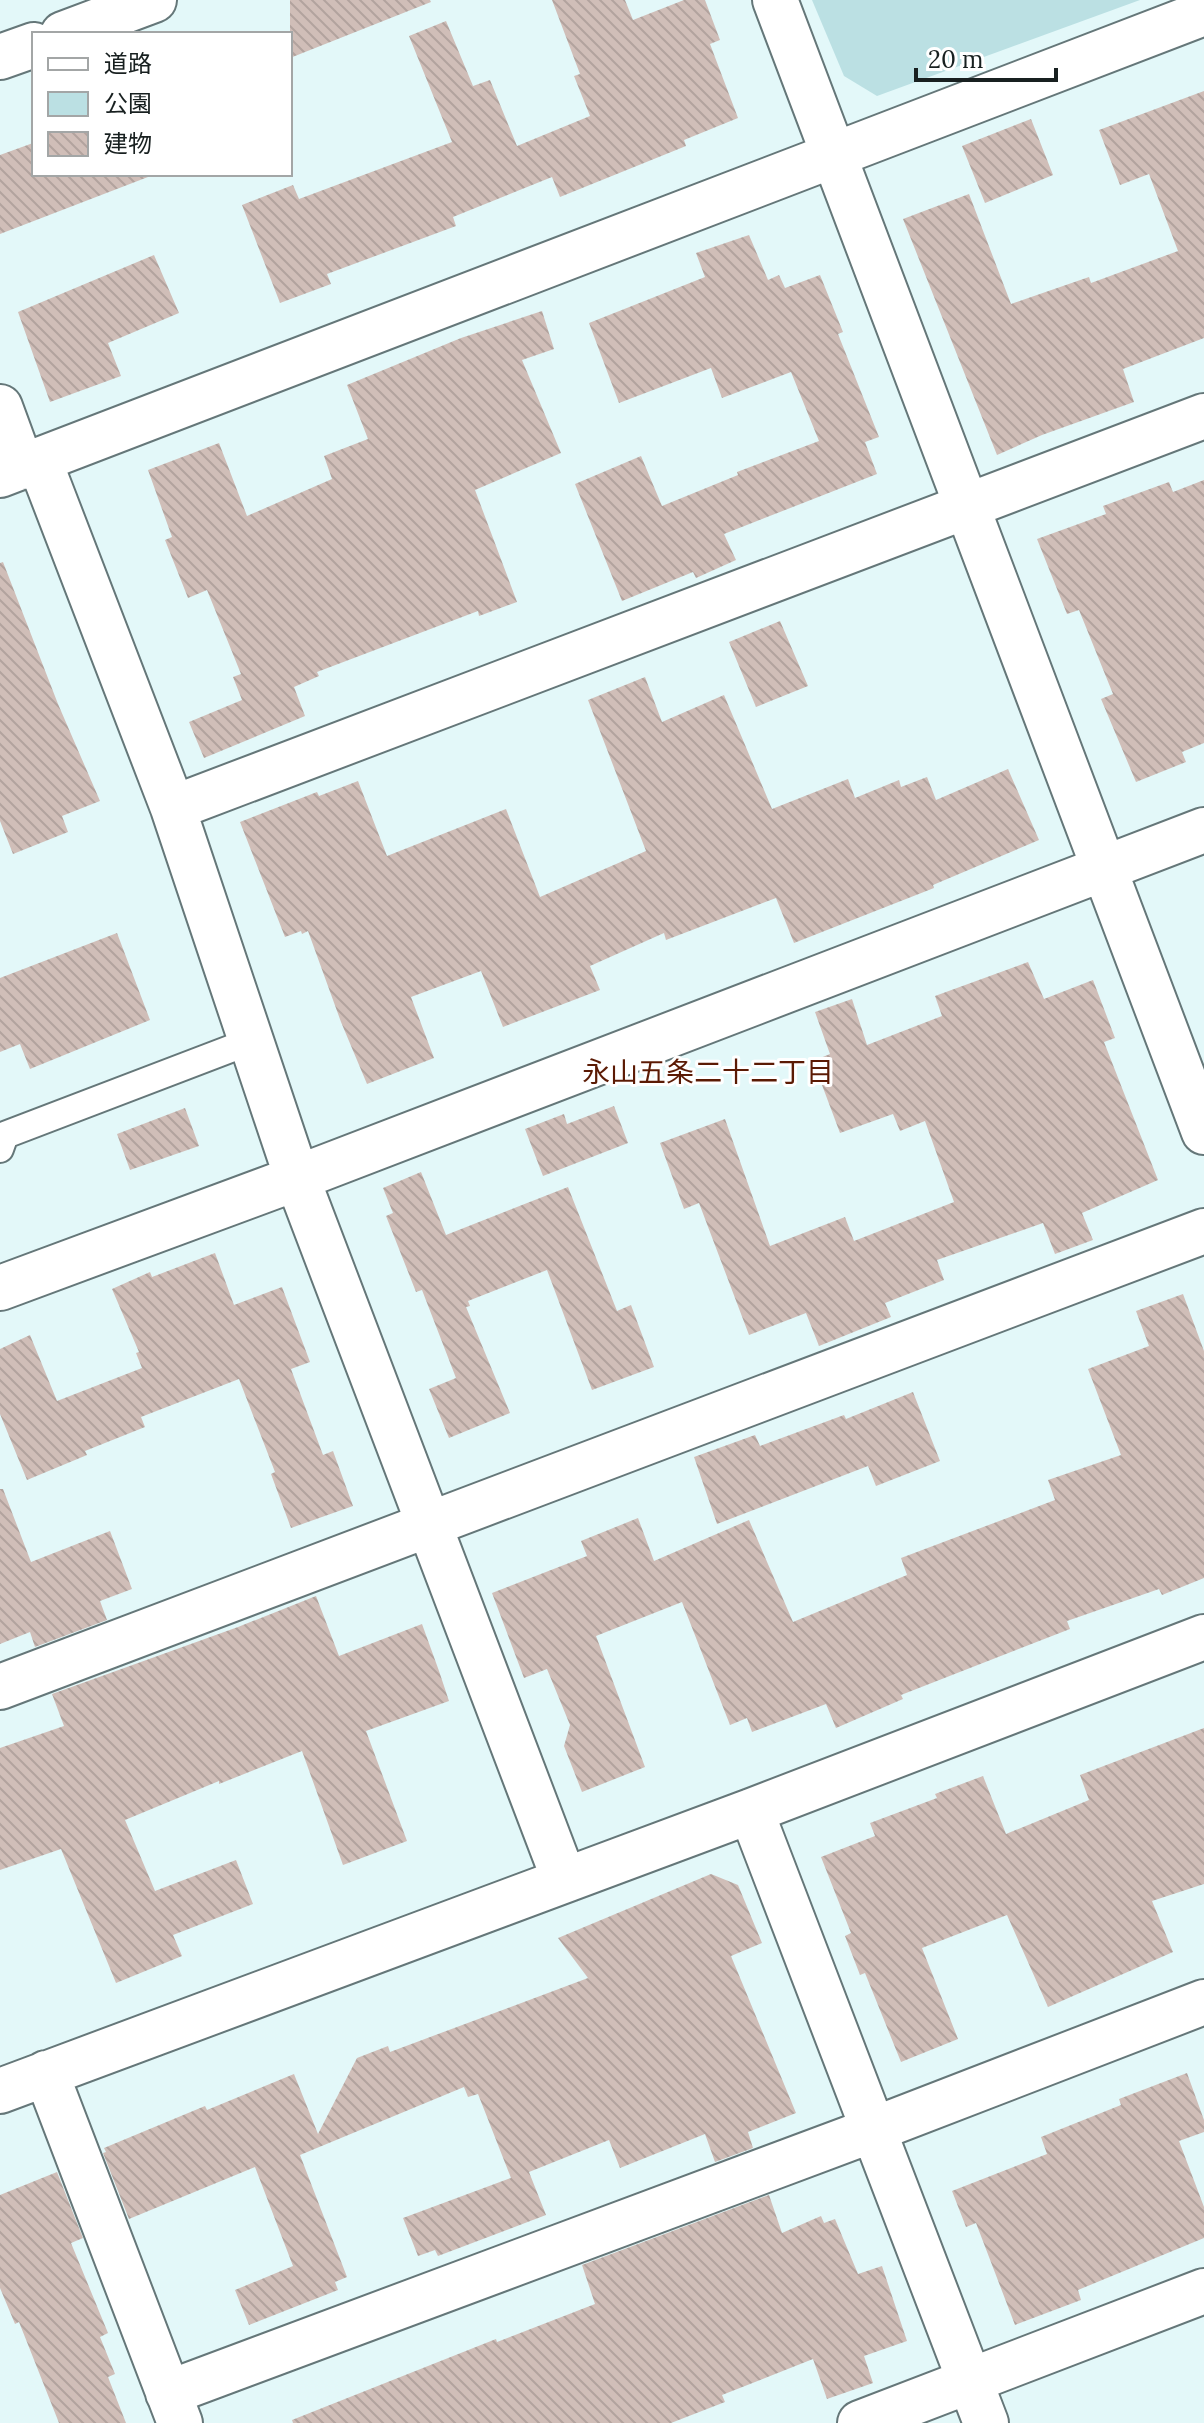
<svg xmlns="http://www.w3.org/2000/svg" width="1204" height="2423" font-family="Lora,'Noto Sans JP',serif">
<defs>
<pattern id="building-back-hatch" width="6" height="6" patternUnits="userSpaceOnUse" patternTransform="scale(2)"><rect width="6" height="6" fill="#d0beb8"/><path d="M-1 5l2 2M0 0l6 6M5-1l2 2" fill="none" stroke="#b2a39e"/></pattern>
</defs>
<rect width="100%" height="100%" fill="#e3f8f9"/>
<path fill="#bbe0e3" d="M 812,0 L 1140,0 L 877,96 L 844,76 Z"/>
<path fill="url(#building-back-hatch)" d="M 290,0 L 430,0 L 431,2 L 290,58 Z
M 552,0 L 625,0 L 633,20 L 684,0 L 705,0 L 720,40 L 710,44 L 738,118 L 684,140 L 686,146 L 560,197 L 552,177 L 453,217 L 456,226 L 327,274 L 331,284 L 280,303 L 242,205 L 293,185 L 299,199 L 452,142 L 409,36 L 446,21 L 473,86 L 490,80 L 517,146 L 590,116 L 574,76 L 580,74 Z
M 1204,91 L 1204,338 L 1123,369 L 1134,402 L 1042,435 L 997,455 L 903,219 L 969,194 L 1011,304 L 1089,277 L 1091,283 L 1178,251 L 1149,174 L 1120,185 L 1099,130 Z
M 1031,119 L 1053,175 L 985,203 L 962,146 Z
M 33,143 L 34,174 L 147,174 L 148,177 L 0,234 L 0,155 Z
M 749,235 L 768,280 L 779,275 L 785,288 L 820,275 L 843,332 L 838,334 L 879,437 L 865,442 L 877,474 L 724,534 L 736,560 L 696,578 L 693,572 L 622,601 L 575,484 L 641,456 L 662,506 L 738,475 L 737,472 L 819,441 L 791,372 L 722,398 L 711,368 L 619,403 L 589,323 L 705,277 L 696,253 Z
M 154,255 L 179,313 L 108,343 L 121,376 L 50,402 L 18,312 Z
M 542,311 L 554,349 L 522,360 L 561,453 L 475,490 L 517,602 L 479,616 L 478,611 L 317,672 L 319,676 L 294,687 L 305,716 L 204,758 L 189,722 L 242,700 L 233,677 L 241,674 L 207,590 L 188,598 L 165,540 L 172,537 L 148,470 L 219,443 L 247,516 L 332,479 L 324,456 L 368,439 L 347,385 L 461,338 Z
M 1204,480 L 1204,743 L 1182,752 L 1186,762 L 1136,782 L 1101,699 L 1113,694 L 1079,610 L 1067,614 L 1037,539 L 1106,514 L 1103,506 L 1169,482 L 1173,492 Z
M 3,562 L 58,704 L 100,801 L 62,816 L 68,832 L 13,854 L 0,821 L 0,563 Z
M 780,621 L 808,686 L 756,707 L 729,642 Z
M 645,677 L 662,722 L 724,695 L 772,809 L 848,779 L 855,798 L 899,780 L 901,787 L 927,777 L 936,800 L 1008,769 L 1039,840 L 933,885 L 934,888 L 794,943 L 776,898 L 666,940 L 664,933 L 590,966 L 600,990 L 503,1027 L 481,971 L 411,997 L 434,1058 L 367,1084 L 341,1022 L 308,931 L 302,934 L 301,931 L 285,937 L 240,822 L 317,792 L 319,796 L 358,781 L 387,856 L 506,809 L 540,897 L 646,851 L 588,700 Z
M 117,933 L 150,1020 L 30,1069 L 20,1044 L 0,1052 L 0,978 Z
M 1028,962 L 1044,999 L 1093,980 L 1115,1038 L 1104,1042 L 1158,1180 L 1082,1213 L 1093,1240 L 1055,1254 L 1043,1223 L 937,1260 L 944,1280 L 885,1303 L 891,1317 L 819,1346 L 806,1313 L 749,1335 L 699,1203 L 684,1209 L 660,1143 L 725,1119 L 770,1246 L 845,1217 L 854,1241 L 954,1202 L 925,1121 L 900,1131 L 893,1114 L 840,1133 L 813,1061 L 830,1054 L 815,1012 L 852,999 L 867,1045 L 942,1016 L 935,996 Z
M 614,1106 L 628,1143 L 543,1176 L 525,1129 L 564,1114 L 567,1124 Z
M 185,1108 L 199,1146 L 130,1170 L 117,1134 Z
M 421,1172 L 446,1235 L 568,1187 L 617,1311 L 631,1305 L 654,1367 L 592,1390 L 547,1270 L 468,1301 L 470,1306 L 466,1307 L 510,1413 L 449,1438 L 429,1389 L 456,1378 L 422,1290 L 416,1292 L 386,1216 L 393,1213 L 383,1188 Z
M 215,1253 L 234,1305 L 282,1287 L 310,1362 L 291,1369 L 323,1455 L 333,1451 L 353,1506 L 291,1528 L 271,1474 L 275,1472 L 239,1379 L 141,1417 L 145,1427 L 85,1451 L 87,1455 L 27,1480 L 0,1414 L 0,1349 L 30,1335 L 57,1401 L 142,1368 L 136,1353 L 139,1352 L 112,1289 L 150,1272 L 152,1277 Z
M 1183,1294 L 1204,1351 L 1204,1578 L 1162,1595 L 1159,1589 L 1067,1621 L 1070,1629 L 901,1695 L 903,1699 L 836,1728 L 826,1704 L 752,1732 L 747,1718 L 730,1725 L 682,1602 L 596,1636 L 645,1767 L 582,1792 L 564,1746 L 570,1725 L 547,1669 L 524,1678 L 492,1593 L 587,1556 L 581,1541 L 638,1518 L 654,1561 L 749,1520 L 793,1622 L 907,1575 L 901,1558 L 1055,1500 L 1048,1480 L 1121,1455 L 1088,1369 L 1149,1346 L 1136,1311 Z
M 913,1392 L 940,1461 L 876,1486 L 868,1466 L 717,1524 L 694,1457 L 755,1435 L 760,1446 L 844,1415 L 846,1419 Z
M 0,1489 L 3,1489 L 31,1562 L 110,1531 L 132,1589 L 100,1601 L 107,1620 L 35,1647 L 30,1632 L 0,1644 Z
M 316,1596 L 339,1656 L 422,1624 L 439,1671 L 449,1701 L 366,1731 L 407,1841 L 343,1865 L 302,1751 L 219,1784 L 219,1781 L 125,1820 L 155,1891 L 236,1860 L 253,1904 L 173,1935 L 182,1956 L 116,1983 L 61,1849 L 0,1870 L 0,1748 L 64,1726 L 52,1694 L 238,1627 Z
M 1204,1728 L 1204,1884 L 1152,1901 L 1173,1952 L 1048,2007 L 1007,1915 L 922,1948 L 958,2039 L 901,2062 L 865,1973 L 860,1975 L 845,1936 L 851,1933 L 821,1857 L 875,1836 L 870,1823 L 937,1798 L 935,1794 L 983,1776 L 1006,1834 L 1089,1800 L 1080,1775 Z
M 711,1874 L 738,1885 L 762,1943 L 731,1956 L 796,2113 L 748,2132 L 753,2148 L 715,2162 L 705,2134 L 620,2168 L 609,2140 L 529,2172 L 546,2215 L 438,2256 L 435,2250 L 418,2256 L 403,2218 L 511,2178 L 478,2094 L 468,2097 L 464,2087 L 300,2155 L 347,2277 L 335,2282 L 338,2290 L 249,2325 L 235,2290 L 293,2266 L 255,2167 L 129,2219 L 103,2153 L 106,2152 L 104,2148 L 205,2106 L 207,2110 L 294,2074 L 318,2134 L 357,2058 L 388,2046 L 390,2052 L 588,1978 L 558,1938 Z
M 1187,2073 L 1204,2120 L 1204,2132 L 1179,2141 L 1204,2207 L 1204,2238 L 1078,2290 L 1081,2300 L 1015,2325 L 976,2223 L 966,2227 L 952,2191 L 1047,2154 L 1041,2137 L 1121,2105 L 1119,2099 Z
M 57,2172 L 83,2238 L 71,2243 L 108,2333 L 100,2337 L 115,2374 L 108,2377 L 126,2423 L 59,2423 L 19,2322 L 15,2324 L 0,2288 L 0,2195 Z
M 769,2195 L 782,2233 L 821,2216 L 824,2223 L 835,2219 L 858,2274 L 882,2266 L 907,2341 L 864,2356 L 873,2383 L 827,2399 L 813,2359 L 722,2395 L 725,2402 L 671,2423 L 293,2423 L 292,2420 L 496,2339 L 497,2342 L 595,2304 L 582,2265 Z"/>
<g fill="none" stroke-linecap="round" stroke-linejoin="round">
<defs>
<path id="lane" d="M 0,1149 L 5,1135 L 251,1041"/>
<path id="street" d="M 775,0 L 1204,1132
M 63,34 L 154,0
M 0,57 L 34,45
M 0,407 L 22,467
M 39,460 L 173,808 L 297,1178 L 564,1879
M 0,475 L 1204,13
M 173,808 L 1204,416
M 0,1288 L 297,1178 L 1204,830
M 0,1687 L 1204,1231
M 751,1811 L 986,2423
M 46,2073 L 180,2423
M 0,2091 L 751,1811 L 1204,1637
M 168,2393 L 875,2129 L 1204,2002
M 860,2423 L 1204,2291"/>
</defs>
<use href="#lane" stroke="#657779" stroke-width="30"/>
<use href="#street" stroke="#657779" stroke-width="48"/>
<use href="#lane" stroke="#fff" stroke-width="26"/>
<use href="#street" stroke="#fff" stroke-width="44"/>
</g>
<g text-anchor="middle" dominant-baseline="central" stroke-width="6" stroke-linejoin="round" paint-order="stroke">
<g font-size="28" fill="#5b1a04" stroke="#fff">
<text x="708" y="1072">永山五条二十二丁目</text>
</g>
</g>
<rect x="32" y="32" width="260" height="144" fill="#ffffff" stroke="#a3a6a6" stroke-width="2"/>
<rect x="48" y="58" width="40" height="12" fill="#ffffff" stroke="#a3a6a6" stroke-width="2"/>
<text x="104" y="72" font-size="24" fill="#182020">道路</text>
<rect x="48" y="92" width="40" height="24" fill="#bbe0e3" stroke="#a3a6a6" stroke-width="2"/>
<text x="104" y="112" font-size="24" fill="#182020">公園</text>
<rect x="48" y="132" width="40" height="24" fill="url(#building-back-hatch)" stroke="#a3a6a6" stroke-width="2"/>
<text x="104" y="152" font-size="24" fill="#182020">建物</text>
<path d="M916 68v12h140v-12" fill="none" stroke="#182020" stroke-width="4"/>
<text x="928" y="68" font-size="24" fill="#182020" stroke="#ffffff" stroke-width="6" paint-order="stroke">20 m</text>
</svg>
